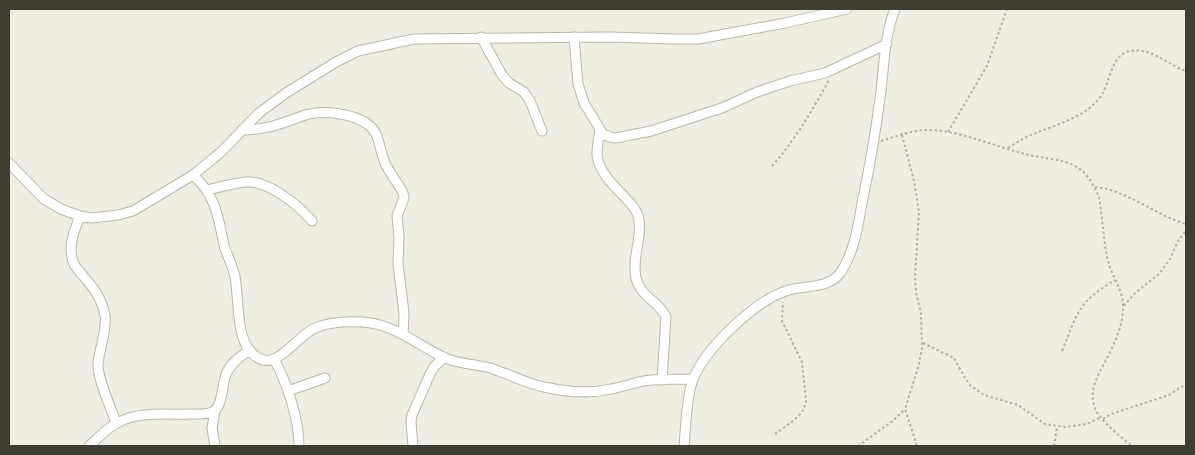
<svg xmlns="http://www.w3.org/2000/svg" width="1195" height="455" font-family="Mulish,sans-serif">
<rect width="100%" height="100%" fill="#f0ede2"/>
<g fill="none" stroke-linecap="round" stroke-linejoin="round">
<defs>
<path id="minor" d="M 481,37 L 502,75 L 509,83 L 524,92 L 530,101 L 542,131
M 574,37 L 578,84 L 584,103 L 603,134 L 610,137 L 616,138 L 651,131 L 722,108 L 757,92 L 790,81 L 825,73 L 887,44
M 242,130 C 267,130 283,123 305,115 C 325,109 366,114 376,134 C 380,143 381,154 385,163 C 390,174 398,183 403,193 L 404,198 L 397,216 L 399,237 L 398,264 L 404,313 L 403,334
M 600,130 C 599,137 597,145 597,153 C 597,166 608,180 617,189 C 624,197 632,203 637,213 C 645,232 631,257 636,278 C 641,298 659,301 666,317 L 662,380
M 9,163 L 44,199 L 61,209 L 80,216 L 92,218 L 118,215 L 133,211 L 193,175 L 221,152 L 259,113 L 286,93 L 336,62 L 358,51 L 414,39 L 611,37 L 674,39 L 698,39 L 785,23 L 847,9
M 193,175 C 216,196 218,216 224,245 C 227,256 233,266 235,277 C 239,297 236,335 250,351 C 274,379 295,336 315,328 C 332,321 354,321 371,323 C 399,328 418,345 443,357 C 457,364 475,364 490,368 C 509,374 525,383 544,387 C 566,392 589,394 611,389 C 622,387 633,383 644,381 C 660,378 677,380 693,379
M 208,190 C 220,187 233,183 246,182 C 268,180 298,205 312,221
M 80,216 C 74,231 67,248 74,264 C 76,268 80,272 83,276 C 94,288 102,299 105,316 C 107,332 99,348 98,365 C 98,381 111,407 116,423
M 274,359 C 287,383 299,419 299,446
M 288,391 L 325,378
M 89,446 C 99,438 107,427 119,422 C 140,411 168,415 191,414 C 198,414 208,415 214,411 C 223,406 222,381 227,372 C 232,362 241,356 250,350
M 215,446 L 212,428 L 215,411
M 413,446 L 411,422 L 412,415 L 430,374 L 434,367 L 444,357
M 684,446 C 686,425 686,402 692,382 C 704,349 755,300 789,290 C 806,285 829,289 841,272 C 854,252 858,227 862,203 C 870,166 876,129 881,91 C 884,64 885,34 895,9"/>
</defs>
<use href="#minor" stroke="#beb7a8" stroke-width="11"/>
<path stroke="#bdb197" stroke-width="2" stroke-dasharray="2.5 2.5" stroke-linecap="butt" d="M 948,132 L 987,66 L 1007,9
M 902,135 L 914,181 L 919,212 L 915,277 L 916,292 L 921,314 L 922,348 L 919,364 L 905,409 L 917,446
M 881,141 C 897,136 912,130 929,130 C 962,131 993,146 1025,154 C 1043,159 1064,158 1080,169 C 1089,176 1094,187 1099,197 C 1103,219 1103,240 1108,261 C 1112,277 1124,291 1123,308 C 1123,325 1115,343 1107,358 C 1099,374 1088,389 1095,408 C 1099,420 1122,438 1132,446
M 1008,148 C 1016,143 1023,138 1031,135 C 1054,125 1081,119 1098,100 C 1111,86 1109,55 1130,51 C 1152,47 1167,65 1186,71
M 772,166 C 795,140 812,111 829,80
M 1095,187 C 1127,190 1155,215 1186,224
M 1124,306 L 1134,294 L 1159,274 L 1170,259 L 1178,241 L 1186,231
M 923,343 L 954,358 L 965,378 L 970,385 L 984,395 L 1018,405 L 1045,424 L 1065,427 L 1087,424 L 1101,417
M 1062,351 C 1078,312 1077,303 1115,280
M 1103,419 L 1111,414 L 1169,395 L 1186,384
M 775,434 C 785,426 805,416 806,401 L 802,362 L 782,321 L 783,302
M 858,446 L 894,420 L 905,409
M 1054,446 L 1057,427"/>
<use href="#minor" stroke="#fff" stroke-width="9"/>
</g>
<rect width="1195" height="455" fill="none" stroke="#423d33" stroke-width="20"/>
</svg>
